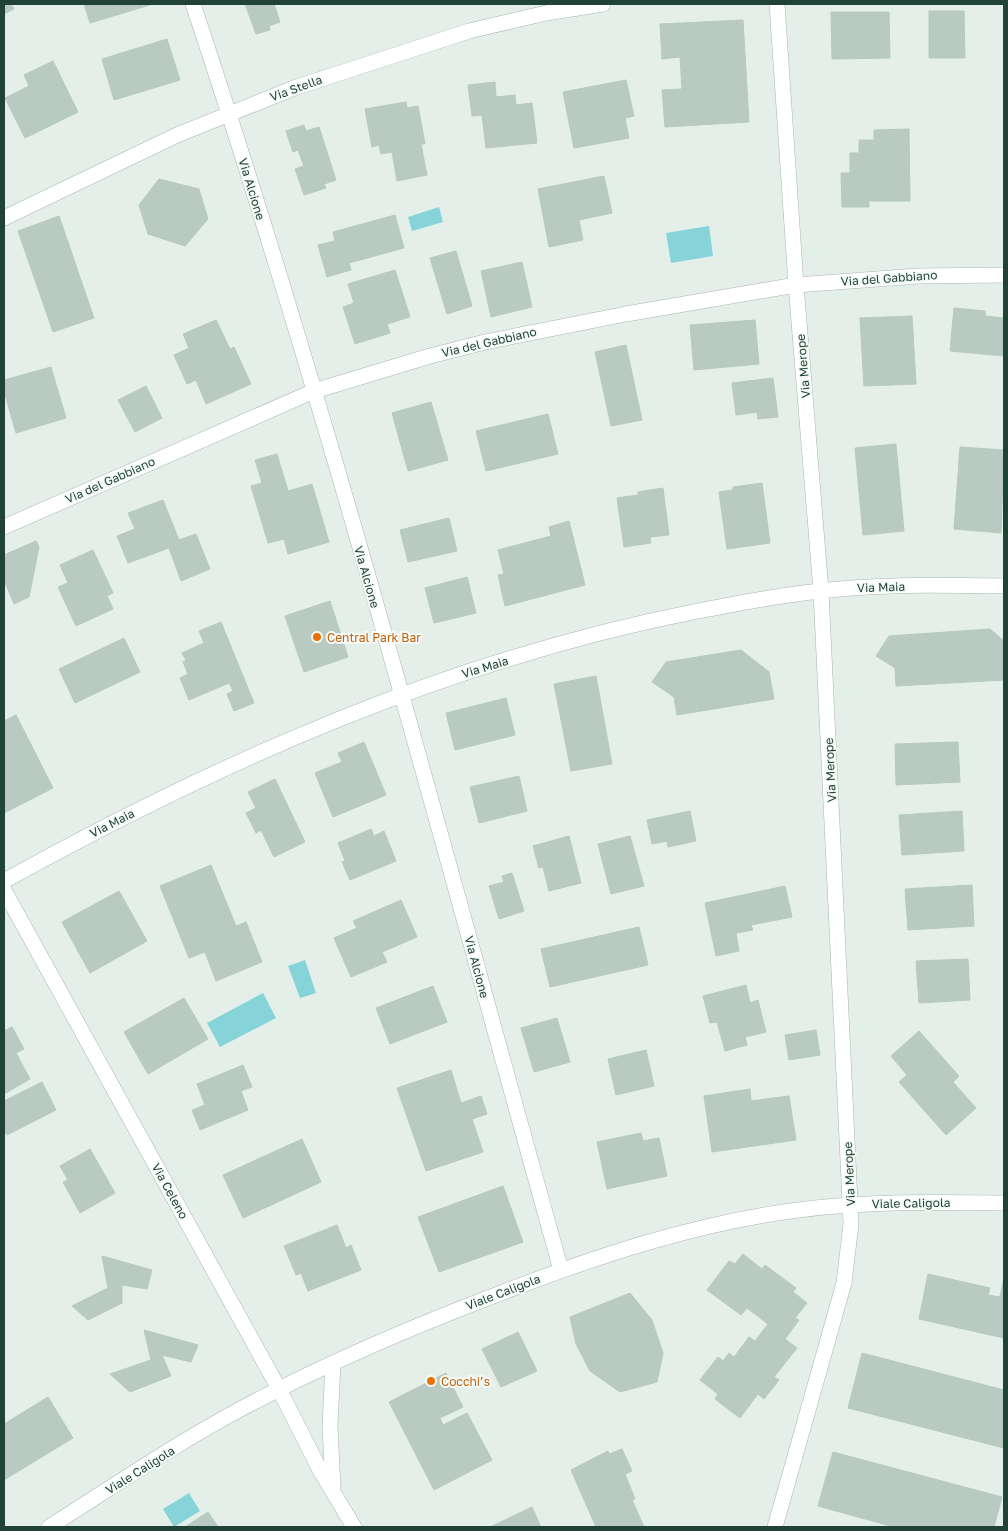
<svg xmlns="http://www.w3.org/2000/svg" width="1008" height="1531" font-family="'Golos Text',sans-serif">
<rect width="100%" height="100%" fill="#e4efe9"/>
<path fill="#86d4da" d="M 439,207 L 443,222 L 412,231 L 408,217 Z
M 709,226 L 713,256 L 671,263 L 666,233 Z
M 305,960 L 316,993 L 300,998 L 288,966 Z
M 263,993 L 276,1018 L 220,1047 L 207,1023 Z
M 189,1493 L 200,1511 L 174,1527 L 163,1509 Z"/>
<path fill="#b9cac2" stroke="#b5cabf" d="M 4,4 L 11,4 L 14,9 L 4,14 Z
M 84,4 L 153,4 L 90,23 Z
M 245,4 L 274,4 L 280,22 L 269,26 L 270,30 L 256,34 Z
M 929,11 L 964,11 L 965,58 L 929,58 Z
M 831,12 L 889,12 L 890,58 L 832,59 Z
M 743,20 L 749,122 L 665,127 L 662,90 L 682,89 L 680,57 L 662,59 L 660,24 Z
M 167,39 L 180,80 L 114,100 L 102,59 Z
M 53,61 L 78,112 L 25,138 L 5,98 L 29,86 L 24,75 Z
M 626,80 L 634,116 L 625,118 L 629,138 L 574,148 L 563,92 Z
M 495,82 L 496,97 L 515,95 L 516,105 L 532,103 L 537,143 L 486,148 L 482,115 L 472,116 L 468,85 Z
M 406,102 L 407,108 L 418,106 L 425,144 L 421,144 L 427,175 L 397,181 L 392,152 L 381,154 L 379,145 L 372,147 L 365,109 Z
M 304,125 L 306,131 L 319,127 L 336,180 L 324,184 L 326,188 L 304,195 L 295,169 L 304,166 L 298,150 L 293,152 L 286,131 Z
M 909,129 L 910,201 L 869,201 L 869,207 L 842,207 L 841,173 L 850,173 L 850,153 L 859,153 L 859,140 L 874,140 L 874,130 Z
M 604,176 L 612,213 L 579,220 L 583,240 L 549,247 L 538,189 Z
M 159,179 L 199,189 L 208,219 L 185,246 L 148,234 L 139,205 Z
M 395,215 L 404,248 L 349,263 L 351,270 L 327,277 L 318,245 L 335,241 L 333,232 Z
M 59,216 L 94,318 L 53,332 L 18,231 Z
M 456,251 L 472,306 L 447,314 L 430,258 Z
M 522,262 L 532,307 L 491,317 L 481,271 Z
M 395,270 L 410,317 L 387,324 L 390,333 L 355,344 L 343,307 L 354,303 L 348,284 Z
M 954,308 L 985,311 L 985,316 L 1004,318 L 1004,356 L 950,351 Z
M 912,316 L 916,384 L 864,386 L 860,318 Z
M 216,320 L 230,349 L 234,347 L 251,384 L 206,404 L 196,380 L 187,384 L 174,355 L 189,348 L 183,334 Z
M 755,320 L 759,364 L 694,370 L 690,325 Z
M 626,345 L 642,420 L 611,426 L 595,352 Z
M 51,367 L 66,418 L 16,433 L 4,391 L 4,380 Z
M 773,378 L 778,417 L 758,419 L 757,412 L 736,415 L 732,383 Z
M 146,386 L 162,418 L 135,432 L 118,400 Z
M 431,402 L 448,460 L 408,471 L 392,413 Z
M 548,414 L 558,454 L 486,471 L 476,431 Z
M 896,444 L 904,531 L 863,535 L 855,448 Z
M 960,447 L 1004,450 L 1001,533 L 954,529 Z
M 277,454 L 288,491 L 312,484 L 329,542 L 288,554 L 284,539 L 268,543 L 251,486 L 262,483 L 255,460 Z
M 762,483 L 770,543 L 727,549 L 719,492 L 733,490 L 733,487 Z
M 663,488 L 669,535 L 650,537 L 651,543 L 624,547 L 617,498 L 638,495 L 638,492 Z
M 163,500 L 179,540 L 196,534 L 210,569 L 181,581 L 169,548 L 128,563 L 117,536 L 135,529 L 128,513 Z
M 449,518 L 457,551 L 408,562 L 400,530 Z
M 569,521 L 585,585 L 505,606 L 498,575 L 504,574 L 498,550 L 551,536 L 549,527 Z
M 36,541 L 39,547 L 29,597 L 14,604 L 4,580 L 4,555 Z
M 93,550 L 113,593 L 107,596 L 113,609 L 76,626 L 58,587 L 68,583 L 60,565 Z
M 467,577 L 476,613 L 434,623 L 425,588 Z
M 330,601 L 348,657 L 304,672 L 285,616 Z
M 221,622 L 254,703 L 234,711 L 227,694 L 233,691 L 229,683 L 189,700 L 180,678 L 188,674 L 183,662 L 186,660 L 182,653 L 204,643 L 199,631 Z
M 990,629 L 1004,641 L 1004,680 L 896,686 L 895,668 L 876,656 L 889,636 Z
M 124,638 L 140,672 L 75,703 L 59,669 Z
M 741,650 L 769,672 L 774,699 L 677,715 L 674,697 L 652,682 L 666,662 Z
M 596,676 L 612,764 L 571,771 L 554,684 Z
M 506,698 L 515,735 L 455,750 L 446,713 Z
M 16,715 L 53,788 L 4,813 L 4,721 Z
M 364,742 L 386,795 L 333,817 L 315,773 L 342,762 L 338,753 Z
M 958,742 L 960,782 L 896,785 L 895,744 Z
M 519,776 L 527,811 L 479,823 L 470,787 Z
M 275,779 L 305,842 L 274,857 L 261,830 L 256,833 L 246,813 L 256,808 L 248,792 Z
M 690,811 L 696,841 L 668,847 L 667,841 L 652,844 L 647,820 Z
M 962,811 L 964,851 L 902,855 L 899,815 Z
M 371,829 L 374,836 L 384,831 L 396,861 L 350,880 L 342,862 L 345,861 L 338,843 Z
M 569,836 L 581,883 L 549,891 L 543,867 L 539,868 L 533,846 Z
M 630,836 L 644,886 L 611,894 L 598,844 Z
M 211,865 L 236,926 L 246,922 L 262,962 L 216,981 L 205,952 L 189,958 L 160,886 Z
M 512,873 L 524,911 L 499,919 L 489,886 L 504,882 L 502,876 Z
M 972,885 L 974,926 L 908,930 L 905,889 Z
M 785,886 L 792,917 L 751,925 L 753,930 L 736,933 L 739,951 L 716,956 L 705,903 Z
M 119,891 L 147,941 L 90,973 L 62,922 Z
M 401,900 L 417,937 L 382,952 L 387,962 L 351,977 L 334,938 L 357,928 L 353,921 Z
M 639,927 L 648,965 L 550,987 L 541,949 Z
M 968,959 L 970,1000 L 919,1003 L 916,961 Z
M 746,985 L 750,1003 L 758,1000 L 766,1032 L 745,1037 L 747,1045 L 725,1051 L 717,1022 L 710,1023 L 703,996 Z
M 433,986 L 447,1022 L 390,1044 L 376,1008 Z
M 184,998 L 208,1039 L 148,1074 L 124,1032 Z
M 557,1018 L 570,1062 L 534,1072 L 521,1028 Z
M 12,1027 L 24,1049 L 16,1053 L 30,1079 L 4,1094 L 4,1031 Z
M 816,1030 L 820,1055 L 789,1060 L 785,1035 Z
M 919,1031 L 959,1076 L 953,1082 L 976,1108 L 946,1135 L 899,1082 L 907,1075 L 891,1056 Z
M 646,1050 L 654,1086 L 616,1095 L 608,1059 Z
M 243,1065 L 252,1087 L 241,1091 L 248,1110 L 200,1130 L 192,1110 L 205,1105 L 197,1084 Z
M 451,1070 L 461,1103 L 481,1096 L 487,1114 L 472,1119 L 483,1152 L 426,1171 L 397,1088 Z
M 42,1082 L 56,1110 L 7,1135 L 4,1130 L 4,1101 Z
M 750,1089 L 751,1101 L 789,1096 L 796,1140 L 712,1152 L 704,1096 Z
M 641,1133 L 643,1141 L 659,1138 L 667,1176 L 607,1189 L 597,1142 Z
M 302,1139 L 321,1182 L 243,1218 L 223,1175 Z
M 90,1149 L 115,1193 L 80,1213 L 63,1182 L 68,1180 L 60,1166 Z
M 503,1186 L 523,1242 L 439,1272 L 418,1217 Z
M 337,1225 L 346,1248 L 351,1245 L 361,1270 L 308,1291 L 301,1273 L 296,1275 L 284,1246 Z
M 743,1254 L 762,1269 L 765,1265 L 796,1288 L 793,1292 L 807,1303 L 795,1318 L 799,1320 L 785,1339 L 797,1348 L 774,1377 L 779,1380 L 764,1399 L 758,1394 L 740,1418 L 715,1399 L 718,1394 L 700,1380 L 718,1357 L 723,1361 L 729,1353 L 734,1357 L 749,1337 L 755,1341 L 768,1324 L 747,1308 L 741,1315 L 707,1290 L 729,1261 L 735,1264 Z
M 102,1256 L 152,1270 L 147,1289 L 122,1285 L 122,1303 L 88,1320 L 72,1306 L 108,1288 Z
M 928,1274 L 990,1288 L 988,1295 L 1000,1297 L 1004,1277 L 1004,1338 L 919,1319 Z
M 630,1293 L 652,1320 L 663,1353 L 657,1382 L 620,1392 L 590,1371 L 576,1344 L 570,1317 Z
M 144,1330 L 198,1345 L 191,1362 L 162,1355 L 171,1376 L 130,1392 L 110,1374 L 151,1360 Z
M 518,1332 L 537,1371 L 501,1387 L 482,1349 Z
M 862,1353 L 1004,1390 L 1004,1448 L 848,1408 Z
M 446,1373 L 463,1407 L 440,1418 L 443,1425 L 467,1413 L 492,1460 L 434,1490 L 389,1402 Z
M 48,1397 L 73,1438 L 4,1480 L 4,1424 Z
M 622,1449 L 632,1471 L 625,1474 L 635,1499 L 632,1500 L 644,1527 L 596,1527 L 571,1470 L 608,1451 L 609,1454 Z
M 833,1452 L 1002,1497 L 994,1527 L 894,1527 L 818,1506 Z
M 532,1507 L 541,1527 L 490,1527 Z
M 208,1512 L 218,1527 L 185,1527 Z"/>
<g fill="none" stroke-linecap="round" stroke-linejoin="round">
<defs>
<path id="minor" d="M 193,4 C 332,421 443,847 561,1270
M 4,218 L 177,135 L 294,88 L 469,31 L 546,13 L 603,4
M 4,527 L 314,391 L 430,356 L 485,342 L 626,314 L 796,285 L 918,276 L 1004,275
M 4,881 C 222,760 452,659 698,611 C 745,602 792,593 840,589 C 894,584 950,585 1004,586
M 4,890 L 279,1389 L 321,1472 L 354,1527
M 333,1487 L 330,1426 L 333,1363
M 49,1527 C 111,1488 172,1446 237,1411 C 322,1365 411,1327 501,1293 C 597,1256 696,1223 798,1210 C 867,1201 935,1202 1004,1203
M 775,1527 L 844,1283 L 851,1224 L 821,591 L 796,285 L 777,4"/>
</defs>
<use href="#minor" stroke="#a6b8b0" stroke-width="16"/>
<use href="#minor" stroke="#fff" stroke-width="15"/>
</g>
<g fill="#e8710a" stroke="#f5fbf7" stroke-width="2">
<circle cx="317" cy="637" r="5"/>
<circle cx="431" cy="1381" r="5"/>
</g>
<g text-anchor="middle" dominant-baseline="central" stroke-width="4" stroke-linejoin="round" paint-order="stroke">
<g font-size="12" fill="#214337" stroke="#f5fbf7">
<text transform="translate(296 88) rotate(-20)">Via Stella</text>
<text transform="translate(252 189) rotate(73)">Via Alcione</text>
<text transform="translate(889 278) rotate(-4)">Via del Gabbiano</text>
<text transform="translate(489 342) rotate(-13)">Via del Gabbiano</text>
<text transform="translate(803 366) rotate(-95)">Via Merope</text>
<text transform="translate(110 480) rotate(-24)">Via del Gabbiano</text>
<text transform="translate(367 577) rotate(74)">Via Alcione</text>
<text transform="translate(881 587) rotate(-2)">Via Maia</text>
<text transform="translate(485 667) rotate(-17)">Via Maia</text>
<text transform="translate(830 770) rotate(-93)">Via Merope</text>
<text transform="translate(112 823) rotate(-27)">Via Maia</text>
<text transform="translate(477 967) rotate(75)">Via Alcione</text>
<text transform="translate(849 1174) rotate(-93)">Via Merope</text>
<text transform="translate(170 1191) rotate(61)">Via Celeno</text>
<text transform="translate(911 1203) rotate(-1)">Viale Caligola</text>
<text transform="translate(503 1292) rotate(-21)">Viale Caligola</text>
<text transform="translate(140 1470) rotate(-32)">Viale Caligola</text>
</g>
<g font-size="12" fill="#c56008" stroke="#f5fbf7" text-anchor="start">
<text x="327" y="637">Central Park Bar</text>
<text x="441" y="1381">Cocchi’s</text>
</g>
</g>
<rect width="1008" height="1531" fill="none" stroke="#214337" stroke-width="10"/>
</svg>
